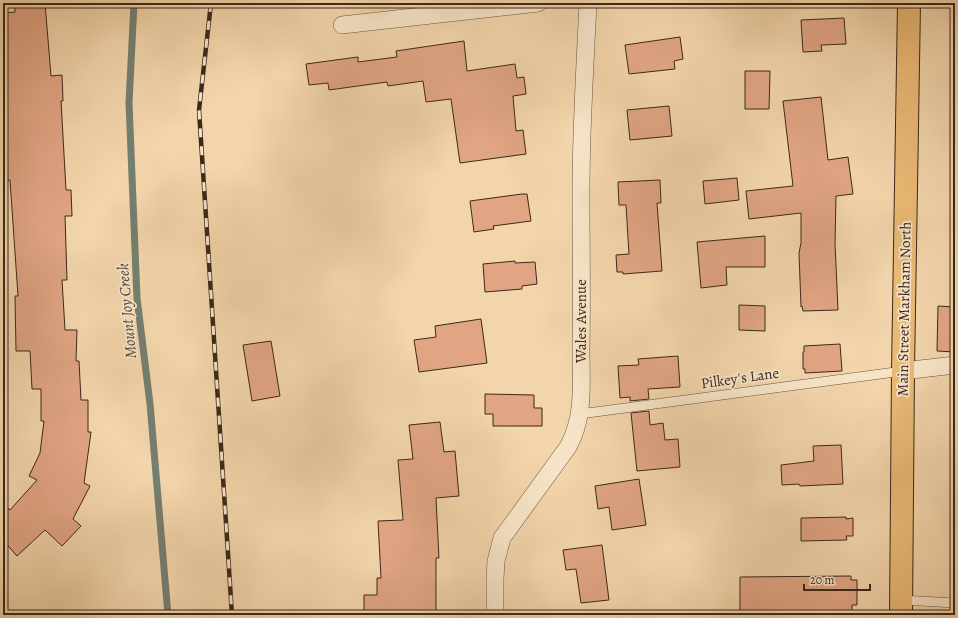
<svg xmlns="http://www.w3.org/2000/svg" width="958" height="618" font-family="Alegreya,serif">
<rect width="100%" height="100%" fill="#f3d5ab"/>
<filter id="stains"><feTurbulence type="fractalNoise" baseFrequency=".005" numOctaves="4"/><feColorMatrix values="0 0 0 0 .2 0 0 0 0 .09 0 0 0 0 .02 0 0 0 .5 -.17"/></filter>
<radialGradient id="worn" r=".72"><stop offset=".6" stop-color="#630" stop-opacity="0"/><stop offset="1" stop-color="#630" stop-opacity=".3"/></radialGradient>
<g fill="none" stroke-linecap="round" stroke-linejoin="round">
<path stroke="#757f71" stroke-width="7" d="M 134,3 L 129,103 L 137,298 L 150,404 L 168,615"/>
</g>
<path fill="#e1a584" stroke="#3c291a" d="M 20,3 L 45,3 L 51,76 L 62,75 L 63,101 L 61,101 L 66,190 L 71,190 L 72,216 L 65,216 L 67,280 L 62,280 L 65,330 L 77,330 L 76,361 L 79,361 L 81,400 L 88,400 L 88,432 L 91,432 L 84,483 L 90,486 L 73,519 L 81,526 L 62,546 L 45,530 L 17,556 L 3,540 L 3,503 L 10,510 L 37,480 L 29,476 L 40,453 L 44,421 L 41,421 L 41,389 L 32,389 L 30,351 L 16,351 L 15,296 L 18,296 L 10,180 L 7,180 L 3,110 L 3,13 L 15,12 L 15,7 L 20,7 Z
M 844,18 L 846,44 L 821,45 L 822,51 L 803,52 L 801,20 Z
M 680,37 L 683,59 L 674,61 L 675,69 L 629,74 L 625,45 Z
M 464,41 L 467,71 L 515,64 L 517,78 L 524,77 L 526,94 L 513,96 L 516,131 L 523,130 L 526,154 L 460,163 L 451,99 L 426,102 L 423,81 L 388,86 L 387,82 L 329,90 L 328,83 L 309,85 L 306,64 L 358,57 L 358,62 L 397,57 L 396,51 Z
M 745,71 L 770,71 L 769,109 L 745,109 Z
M 821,97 L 828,160 L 848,157 L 853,194 L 836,196 L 835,243 L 838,310 L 803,311 L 802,306 L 801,307 L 799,253 L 801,243 L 801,213 L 749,219 L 746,191 L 793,186 L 783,101 Z
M 669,106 L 672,136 L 630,140 L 627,110 Z
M 737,178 L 739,200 L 705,204 L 703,181 Z
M 660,180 L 661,203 L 657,203 L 662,271 L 623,274 L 623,272 L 617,272 L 616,255 L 629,254 L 626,205 L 619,205 L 618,182 Z
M 522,194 L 527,194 L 531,221 L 493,226 L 494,229 L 474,232 L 470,201 Z
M 765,236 L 765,267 L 726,267 L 727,285 L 701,288 L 697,242 Z
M 515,261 L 515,263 L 535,262 L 537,284 L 522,286 L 522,289 L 485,292 L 483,264 Z
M 739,305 L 765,306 L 765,331 L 739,330 Z
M 938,306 L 955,307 L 955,352 L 937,351 Z
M 481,319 L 487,363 L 419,372 L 414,340 L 436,337 L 435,326 Z
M 271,341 L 280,396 L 252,401 L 243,345 Z
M 840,344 L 842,371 L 805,373 L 805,369 L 803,369 L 803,352 L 804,352 L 804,346 Z
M 678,356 L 680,387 L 648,389 L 649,399 L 630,401 L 630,397 L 620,398 L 618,366 L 639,365 L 638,359 Z
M 485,394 L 534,395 L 534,408 L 542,408 L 542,426 L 493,426 L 493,414 L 485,414 Z
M 649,411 L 650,425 L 663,423 L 665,440 L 678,439 L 680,467 L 637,471 L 631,413 Z
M 440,422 L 444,452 L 455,451 L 459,496 L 436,498 L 439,558 L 436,558 L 436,615 L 377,615 L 377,612 L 364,612 L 364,595 L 377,595 L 377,578 L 381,578 L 378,521 L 403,520 L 398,460 L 413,459 L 409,425 Z
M 841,445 L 843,484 L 800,486 L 799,484 L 782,485 L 781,465 L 814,461 L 813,446 Z
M 639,479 L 646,525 L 612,530 L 609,507 L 598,509 L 595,486 Z
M 846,517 L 846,519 L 853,518 L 853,536 L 846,536 L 847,540 L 801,541 L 801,518 Z
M 602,545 L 609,600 L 581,603 L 576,569 L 566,570 L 563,550 Z
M 851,576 L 851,580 L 857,580 L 857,605 L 852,605 L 852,615 L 740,615 L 740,577 Z"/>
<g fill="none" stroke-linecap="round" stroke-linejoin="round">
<defs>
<path id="lane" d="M 580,414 L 903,371
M 901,600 L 955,603"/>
<path id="street" d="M 342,25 L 538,3
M 903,371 L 955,365
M 495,615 L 495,579 L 496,561 L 502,538 L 568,447 C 585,417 581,382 581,349 C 582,296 581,244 581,191 C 581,128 585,66 588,3"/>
<path id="primary" d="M 901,615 L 903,371 L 909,3"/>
</defs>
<use href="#lane" stroke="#6a543e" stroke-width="10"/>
<use href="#street" stroke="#6a543e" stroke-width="18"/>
<use href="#primary" stroke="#3c291a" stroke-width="24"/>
<use href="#lane" stroke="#f7e4c8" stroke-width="9"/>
<use href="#street" stroke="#f7e4c8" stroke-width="17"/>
<use href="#primary" stroke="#eaba76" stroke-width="22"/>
<defs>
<path id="rail" d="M 211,3 L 199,110 L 232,615"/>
</defs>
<use href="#rail" stroke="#3c291a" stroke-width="4.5"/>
<use href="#rail" stroke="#f7e4c8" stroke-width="3" stroke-dasharray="9" stroke-linecap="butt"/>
</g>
<g text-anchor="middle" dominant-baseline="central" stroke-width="3.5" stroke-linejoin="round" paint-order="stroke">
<g font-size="15" fill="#3c291a" stroke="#f7e4c8">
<text transform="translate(904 309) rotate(-89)">Main Street Markham North</text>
<text transform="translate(581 321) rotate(-90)">Wales Avenue</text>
<text transform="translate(740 378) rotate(-8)">Pilkey's Lane</text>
</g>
<g font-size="16" font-style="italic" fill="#544d3e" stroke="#f7e4c8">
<text transform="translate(127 311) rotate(-95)">Mount Joy Creek</text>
</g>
</g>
<rect width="958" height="618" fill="none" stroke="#f3d5ab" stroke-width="16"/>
<rect x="4" y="4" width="950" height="610" fill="none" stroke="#3c291a" stroke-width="2"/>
<rect x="8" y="8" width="942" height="602" fill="none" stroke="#3c291a"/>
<path d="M804 584v6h66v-6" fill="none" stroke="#3c291a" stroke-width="2"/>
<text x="810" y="584" font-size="12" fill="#3c291a" stroke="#f7e4c8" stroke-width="3" paint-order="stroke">20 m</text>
<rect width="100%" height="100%" filter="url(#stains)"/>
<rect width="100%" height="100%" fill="url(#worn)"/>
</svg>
